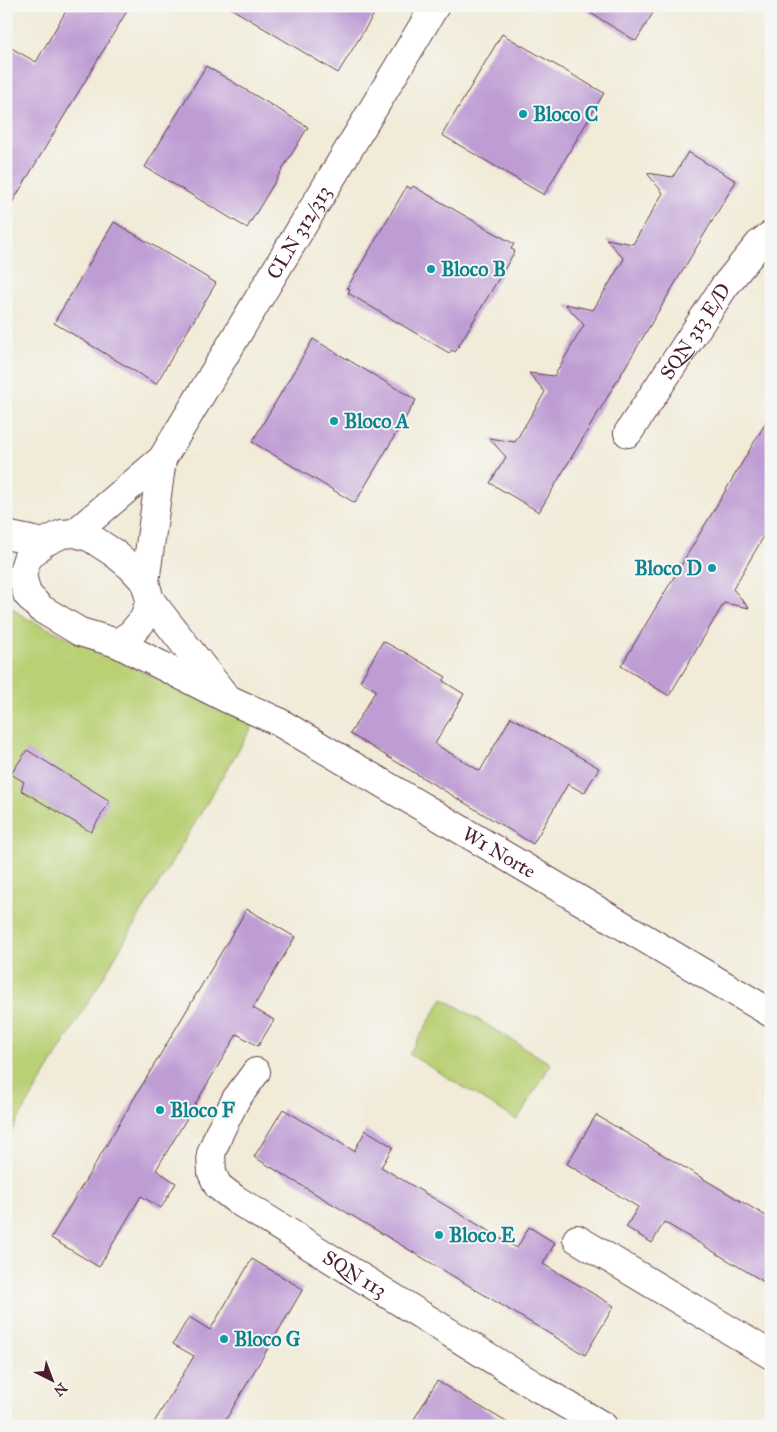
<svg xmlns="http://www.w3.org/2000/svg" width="777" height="1432" font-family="'IM FELL Great Primer',serif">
<rect width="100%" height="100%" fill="#f6f6f2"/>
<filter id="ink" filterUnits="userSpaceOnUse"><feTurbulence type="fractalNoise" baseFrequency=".02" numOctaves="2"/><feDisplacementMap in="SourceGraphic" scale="10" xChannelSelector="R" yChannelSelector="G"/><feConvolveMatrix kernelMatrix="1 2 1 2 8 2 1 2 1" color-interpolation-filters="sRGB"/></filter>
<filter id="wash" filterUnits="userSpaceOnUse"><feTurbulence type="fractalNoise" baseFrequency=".0096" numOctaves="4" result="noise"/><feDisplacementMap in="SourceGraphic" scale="20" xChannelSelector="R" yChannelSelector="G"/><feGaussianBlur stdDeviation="1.12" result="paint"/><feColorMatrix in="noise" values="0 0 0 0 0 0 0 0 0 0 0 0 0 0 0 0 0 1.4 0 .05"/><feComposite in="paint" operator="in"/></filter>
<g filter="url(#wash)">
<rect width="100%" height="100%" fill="#f1ebd8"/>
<path fill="#b9d074" stroke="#827850" d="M 6,604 L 26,618 L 254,724 L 6,1140 Z
M 443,998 L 551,1064 L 517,1120 L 409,1054 Z"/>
<g id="blocks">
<path fill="#be9cd4" d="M 69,6 L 130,6 L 6,213 L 6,45 L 36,62 Z
M 227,6 L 379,6 L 338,73 Z
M 579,6 L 657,6 L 636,41 Z
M 502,34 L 604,93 L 544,195 L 442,135 Z
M 206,66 L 308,127 L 247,228 L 145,167 Z
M 688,152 L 736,181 L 539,512 L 490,483 L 506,457 L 489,438 L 515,442 L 545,392 L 529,373 L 554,376 L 584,325 L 565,304 L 593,310 L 624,259 L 606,239 L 633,244 L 663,193 L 647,173 L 673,177 Z
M 407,186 L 411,189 L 413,186 L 514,244 L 511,249 L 515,251 L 455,352 L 452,350 L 449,353 L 348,293 L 350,289 L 347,288 Z
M 114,222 L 216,283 L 156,384 L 54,323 Z
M 313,339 L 416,400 L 355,503 L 252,442 Z
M 771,414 L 771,538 L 764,536 L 733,589 L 749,608 L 724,603 L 669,696 L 621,666 Z
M 383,641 L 401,651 L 401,650 L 446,677 L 443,681 L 464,694 L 435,744 L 480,771 L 511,717 L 599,768 L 584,793 L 568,784 L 533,844 L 350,734 L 376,690 L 360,681 Z
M 27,750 L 110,801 L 91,832 L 21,790 L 24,782 L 11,774 Z
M 247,909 L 295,937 L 253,1008 L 274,1020 L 258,1046 L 237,1034 L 156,1170 L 176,1183 L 161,1208 L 141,1196 L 99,1267 L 51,1238 Z
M 283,1109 L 354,1151 L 366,1130 L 393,1147 L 381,1167 L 517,1248 L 529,1227 L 555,1243 L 543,1264 L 614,1306 L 585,1355 L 254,1157 Z
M 596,1115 L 771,1219 L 771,1286 L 664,1222 L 652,1243 L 626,1227 L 638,1207 L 567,1164 Z
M 252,1259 L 303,1289 L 222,1426 L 152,1426 L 194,1356 L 173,1344 L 189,1317 L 210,1330 Z
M 437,1381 L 513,1426 L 410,1426 Z"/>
</g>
</g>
<g filter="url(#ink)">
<use href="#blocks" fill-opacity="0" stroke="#633e45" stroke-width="1"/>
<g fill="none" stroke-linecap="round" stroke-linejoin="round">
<defs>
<g id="minor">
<path id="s1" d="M 628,433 L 724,287 L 759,244 L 771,235"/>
<path id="s2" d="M 75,533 L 162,459 L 435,6"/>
<path d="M 75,533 L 91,538 L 114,553 L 131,567 L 145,582 L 150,600 L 144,619 L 131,634 L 117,643 L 80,632 L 40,608 L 27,594 L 22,575 L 27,559 L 43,543 L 62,534 Z"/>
<path d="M 6,535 L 43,543"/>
<path d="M 145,582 L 162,459"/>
<path d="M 150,600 L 222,692"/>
<path id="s3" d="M 117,643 L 226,698 L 277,721 L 771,1013"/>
<path id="s4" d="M 256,1072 L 236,1099 L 220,1131 L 211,1154 L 212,1173 L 218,1186 L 235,1199 L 540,1389 L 603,1426"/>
<path d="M 577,1239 L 771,1355"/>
</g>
</defs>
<use href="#minor" stroke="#633e45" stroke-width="30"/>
<use href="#minor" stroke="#fff" stroke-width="28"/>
</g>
</g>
<g fill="#0f9aa8" stroke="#f6f6f2" stroke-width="2">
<circle cx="523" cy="114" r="5"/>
<circle cx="431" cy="269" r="5"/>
<circle cx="334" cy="421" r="5"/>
<circle cx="712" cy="568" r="5"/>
<circle cx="160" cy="1110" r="5"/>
<circle cx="439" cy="1235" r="5"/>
<circle cx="224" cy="1339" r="5"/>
</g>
<g text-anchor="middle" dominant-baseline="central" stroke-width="4" stroke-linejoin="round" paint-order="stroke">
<g font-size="20" font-weight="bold" fill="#0d838f" stroke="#f6f6f2" text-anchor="start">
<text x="533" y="114">Bloco C</text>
<text x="441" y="269">Bloco B</text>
<text x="344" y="421">Bloco A</text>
<text x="702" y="568" text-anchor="end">Bloco D</text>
<text x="170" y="1110">Bloco F</text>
<text x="449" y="1235">Bloco E</text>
<text x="234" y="1339">Bloco G</text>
</g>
<g font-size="20" fill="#4a1f2b" stroke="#f6f6f2">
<text stroke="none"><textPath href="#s2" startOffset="379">CLN 312/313</textPath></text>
<text stroke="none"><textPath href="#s1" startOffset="122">SQN 313 E/D</textPath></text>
<text stroke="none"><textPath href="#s3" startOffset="436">W1 Norte</textPath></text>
<text stroke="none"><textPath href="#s4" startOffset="290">SQN 113</textPath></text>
</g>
</g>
<rect width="777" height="1432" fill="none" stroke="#f6f6f2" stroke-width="25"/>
<g transform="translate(52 1380) rotate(138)" stroke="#f6f6f2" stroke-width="4" paint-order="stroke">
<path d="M0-4L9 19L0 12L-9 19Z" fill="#4a1f2b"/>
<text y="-8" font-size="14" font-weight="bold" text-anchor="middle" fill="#4a1f2b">N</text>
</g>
</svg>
